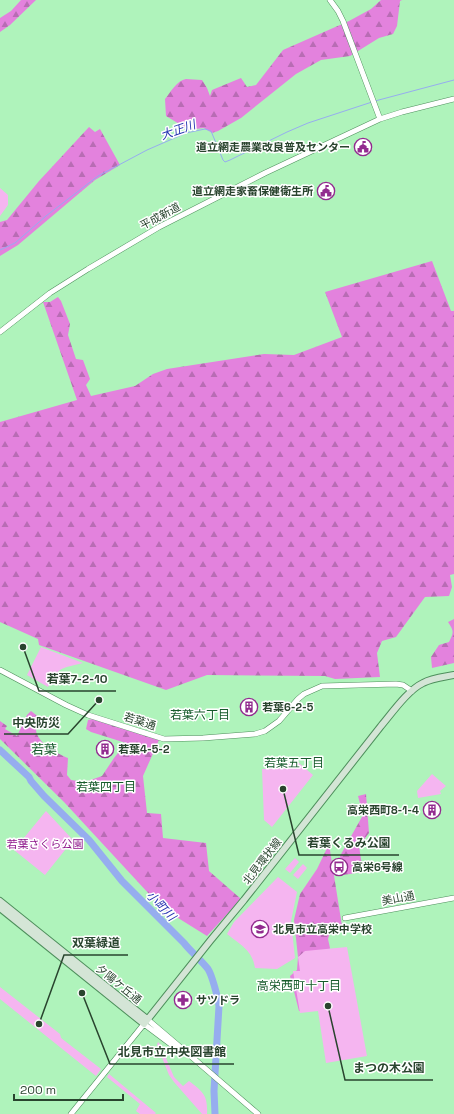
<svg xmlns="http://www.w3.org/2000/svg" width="454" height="1114" font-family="'Space Grotesk','Noto Sans JP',sans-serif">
<defs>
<pattern id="forest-firs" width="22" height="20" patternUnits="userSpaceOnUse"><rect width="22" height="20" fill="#e382dd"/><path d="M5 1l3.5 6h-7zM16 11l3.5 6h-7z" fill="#b86cb4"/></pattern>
</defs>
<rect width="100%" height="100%" fill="#aff3bb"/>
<path fill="url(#forest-firs)" d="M 21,0 L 36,0 L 10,25 L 0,32 L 0,18 L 11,11 Z
M 381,0 L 402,0 L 400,1 L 397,26 L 393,34 L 379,38 L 350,56 L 321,60 L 296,74 L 241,118 L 218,131 L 212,133 L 204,128 L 187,130 L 181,125 L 166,116 L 165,99 C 170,93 177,80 186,79 C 191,79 196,80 202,80 L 207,88 L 210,96 L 212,90 L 241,78 L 247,87 L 256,85 L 283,50 L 349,21 L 371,9 Z
M 89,127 L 95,132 L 100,129 L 120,165 L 95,180 L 18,245 L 0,256 L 0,222 L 7,220 L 39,181 Z
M 432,261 L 451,311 L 454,311 L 454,574 L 450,575 L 452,587 L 449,596 L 425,597 L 396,637 L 382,641 L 377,653 L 380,677 L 335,679 L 325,676 L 207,675 L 166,690 L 39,645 L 38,639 L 0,622 L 0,422 L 77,400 L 43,302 L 50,302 L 58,297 L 61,301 L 70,324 L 68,335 L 76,359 L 83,360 L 90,379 L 86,385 L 91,396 L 135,386 L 153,374 L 167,369 L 264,354 L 294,355 L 342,337 L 325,292 Z
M 454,619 L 454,663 L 432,668 L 431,657 L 439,645 L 449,642 C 454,632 454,631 448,622 Z
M 31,711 L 40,718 C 38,722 36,726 36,730 C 37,743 58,754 68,758 L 67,775 L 71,780 L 85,782 L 102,776 L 114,758 L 126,743 L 91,732 L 86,729 L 88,720 L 93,719 L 159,740 L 143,776 L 147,813 L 161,814 L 163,838 L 206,843 L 209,871 L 241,899 L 207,936 L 162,908 L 64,802 L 0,739 L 0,721 L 7,726 L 5,729 L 17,736 L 27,715 Z
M 366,794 L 369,833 L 359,846 L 363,872 L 343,875 L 340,856 L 363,815 L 358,796 Z
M 329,844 L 342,926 L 330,932 L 328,939 L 330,948 L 302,1011 L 299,1011 L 290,976 L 297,970 L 298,957 L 294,920 L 300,894 L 317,869 Z"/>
<path fill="#f5b5f0" d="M 0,188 L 8,195 L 8,205 L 0,216 Z
M 41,647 L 83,663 C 61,669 60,665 48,687 L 27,675 Z
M 293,758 L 313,775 L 272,827 L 264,820 L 262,769 L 285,768 Z
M 432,774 L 446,786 L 440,791 L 441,794 L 418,798 L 417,791 Z
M 46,811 L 73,840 L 45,875 L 14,850 Z
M 295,858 L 299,862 L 290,873 L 285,869 Z
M 303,864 L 307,868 L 298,879 L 293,875 Z
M 278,877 L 297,892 L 291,921 L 295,958 L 277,969 L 255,968 C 253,951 240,944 227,934 L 234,922 Z
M 347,947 L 367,1056 L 326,1063 L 318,1011 L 300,1013 L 293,971 L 300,971 L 298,957 L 305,951 Z
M 0,987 L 60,1034 L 61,1038 L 101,1069 L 96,1076 L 0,999 Z
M 158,1042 L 160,1044 L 174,1077 L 183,1086 L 189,1081 C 203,1092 208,1095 207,1114 L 202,1114 L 174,1082 L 169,1075 L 157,1045 Z
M 109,1074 L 156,1113 L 155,1114 L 140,1114 L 136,1111 L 140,1104 L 107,1077 Z"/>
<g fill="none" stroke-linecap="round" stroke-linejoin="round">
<path stroke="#96adef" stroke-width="1" d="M 375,101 L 454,80
M 0,250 L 15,243 L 46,216 L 98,176 L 147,150 L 186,133 L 205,129 L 211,131 L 223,160 L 225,162 L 230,160 L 287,132 L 308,123 L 372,102"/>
<path stroke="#96adef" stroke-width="7" d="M 0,750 L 29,777 L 31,781 L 44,796 L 89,840 L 122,881 L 184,943 C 191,952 201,960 208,969 C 212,975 218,998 219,1006 L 214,1091 L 215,1114"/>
<defs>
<path id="tertiary" d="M 330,0 L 338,11 L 343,21 L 380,119
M 0,332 L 50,293 L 88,269 L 159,227 L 265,173 L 380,119 L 402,112 L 454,99
M 0,670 L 66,705 L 88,715 L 164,739 L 203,738 L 255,734 L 265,731 L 279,721 L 298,699 L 304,694 L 322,686 L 396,684 L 403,685 L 412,691
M 345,918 L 454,898
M 147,1019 L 180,1047
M 186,1052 L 258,1114
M 71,1114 L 144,1024 L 172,1045 L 188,1054"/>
<path id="secondary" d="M 0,901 L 147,1019
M 0,908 L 144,1024 L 210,941 L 244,900 L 381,726 C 392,713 408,690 423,683 C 432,678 444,677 454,675"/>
</defs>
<use href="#tertiary" stroke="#4e8f5c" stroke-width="6"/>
<use href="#secondary" stroke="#4e8f5c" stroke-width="8"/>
<use href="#tertiary" stroke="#fff" stroke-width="5"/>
<use href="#secondary" stroke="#d4e5d6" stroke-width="6"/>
</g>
<defs>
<symbol id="civic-ring" viewBox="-11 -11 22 22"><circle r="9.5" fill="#fff" stroke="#922b8f" stroke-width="1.5"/><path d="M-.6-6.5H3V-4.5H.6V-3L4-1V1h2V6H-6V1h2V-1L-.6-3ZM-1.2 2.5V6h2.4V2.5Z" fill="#922b8f"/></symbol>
<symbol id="building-ring" viewBox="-11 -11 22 22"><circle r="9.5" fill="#fff" stroke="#922b8f" stroke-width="1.5"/><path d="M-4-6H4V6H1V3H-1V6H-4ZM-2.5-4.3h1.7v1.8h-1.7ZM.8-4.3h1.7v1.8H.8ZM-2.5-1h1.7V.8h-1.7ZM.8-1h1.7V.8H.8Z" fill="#922b8f"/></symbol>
<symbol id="bus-ring" viewBox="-11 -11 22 22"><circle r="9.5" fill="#fff" stroke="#922b8f" stroke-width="1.5"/><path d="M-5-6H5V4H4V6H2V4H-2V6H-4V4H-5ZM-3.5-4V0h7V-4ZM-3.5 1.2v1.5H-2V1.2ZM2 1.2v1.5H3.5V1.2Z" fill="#922b8f"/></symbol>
<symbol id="school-ring" viewBox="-11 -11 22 22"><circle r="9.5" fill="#fff" stroke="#922b8f" stroke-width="1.5"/><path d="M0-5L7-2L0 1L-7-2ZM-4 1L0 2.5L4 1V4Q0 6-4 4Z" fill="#922b8f"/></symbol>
<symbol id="pharmacy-ring" viewBox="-11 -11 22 22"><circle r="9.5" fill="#fff" stroke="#922b8f" stroke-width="1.5"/><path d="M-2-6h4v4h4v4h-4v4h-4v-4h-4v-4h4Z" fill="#922b8f"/></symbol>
</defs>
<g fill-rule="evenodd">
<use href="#civic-ring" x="353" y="137" width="20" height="20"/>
<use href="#civic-ring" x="316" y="181" width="20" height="20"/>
<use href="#building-ring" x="239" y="697" width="20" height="20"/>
<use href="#building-ring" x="95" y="739" width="20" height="20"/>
<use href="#building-ring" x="422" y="800" width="20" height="20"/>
<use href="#bus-ring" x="329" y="857" width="20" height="20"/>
<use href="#school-ring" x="250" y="919" width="20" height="20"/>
<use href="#pharmacy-ring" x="173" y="990" width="20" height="20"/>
</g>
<g text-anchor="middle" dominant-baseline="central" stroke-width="3" stroke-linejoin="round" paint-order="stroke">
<g font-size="11" font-weight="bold" fill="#29442e" stroke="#fff" text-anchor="start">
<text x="350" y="147" text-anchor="end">道立網走農業改良普及センター</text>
<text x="313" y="191" text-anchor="end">道立網走家畜保健衛生所</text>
<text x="262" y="707">若葉6-2-5</text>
<text x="118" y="749">若葉4-5-2</text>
<text x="419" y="810" text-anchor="end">高栄西町8-1-4</text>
<text x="352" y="867">高栄6号線</text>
<text x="273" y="929">北見市立高栄中学校</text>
<text x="196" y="1000">サツドラ</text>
</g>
<g font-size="11" fill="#29442e" stroke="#fff">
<text transform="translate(160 216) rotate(-28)">平成新道</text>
<text transform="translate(140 721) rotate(18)">若葉通</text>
<text transform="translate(262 861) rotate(-52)">北見環状線</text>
<text transform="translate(398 898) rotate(-11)">美山通</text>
<text transform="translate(119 984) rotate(39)">夕陽ケ丘通</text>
</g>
<g font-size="11" fill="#8d158a" stroke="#fff">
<text x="45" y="844">若葉さくら公園</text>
</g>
<g font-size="12" font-style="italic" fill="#2534b1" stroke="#fff">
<text transform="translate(178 130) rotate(-19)">大正川</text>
<text transform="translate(161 906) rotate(46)">小町川</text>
</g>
<g font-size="12" fill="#165b2b" stroke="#fff">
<text x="200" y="715">若葉六丁目</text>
<text x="294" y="763">若葉五丁目</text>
<text x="106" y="787">若葉四丁目</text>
<text x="299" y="986">高栄西町十丁目</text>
</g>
<g font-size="13" fill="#165b2b" stroke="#fff">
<text x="44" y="749">若葉</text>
</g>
</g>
<path fill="none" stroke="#29442e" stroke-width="1.5" d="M23 647L39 691H116M99 700L68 734H4M283 789L299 855H399M39 1024L64 955H128M82 993L110 1064H234M328 1006L345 1080H433"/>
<g fill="#29442e" stroke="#fff" stroke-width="1.5">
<circle cx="23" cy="647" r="4"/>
<circle cx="99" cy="700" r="4"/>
<circle cx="283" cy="789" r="4"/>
<circle cx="39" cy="1024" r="4"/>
<circle cx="82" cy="993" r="4"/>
<circle cx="328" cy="1006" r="4"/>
</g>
<g font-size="12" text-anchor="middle" font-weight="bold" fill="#29442e" stroke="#fff" stroke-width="3" stroke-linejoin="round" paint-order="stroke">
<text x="77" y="683">若葉7-2-10</text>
<text x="36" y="727">中央防災</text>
<text x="349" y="847">若葉くるみ公園</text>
<text x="96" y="947">双葉緑道</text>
<text x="172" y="1056">北見市立中央図書館</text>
<text x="389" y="1072">まつの木公園</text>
</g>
<path d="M14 1094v6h109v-6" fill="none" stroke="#29442e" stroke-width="2"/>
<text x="20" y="1094" font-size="12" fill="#29442e" stroke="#ffffff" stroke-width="3" paint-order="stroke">200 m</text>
</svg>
